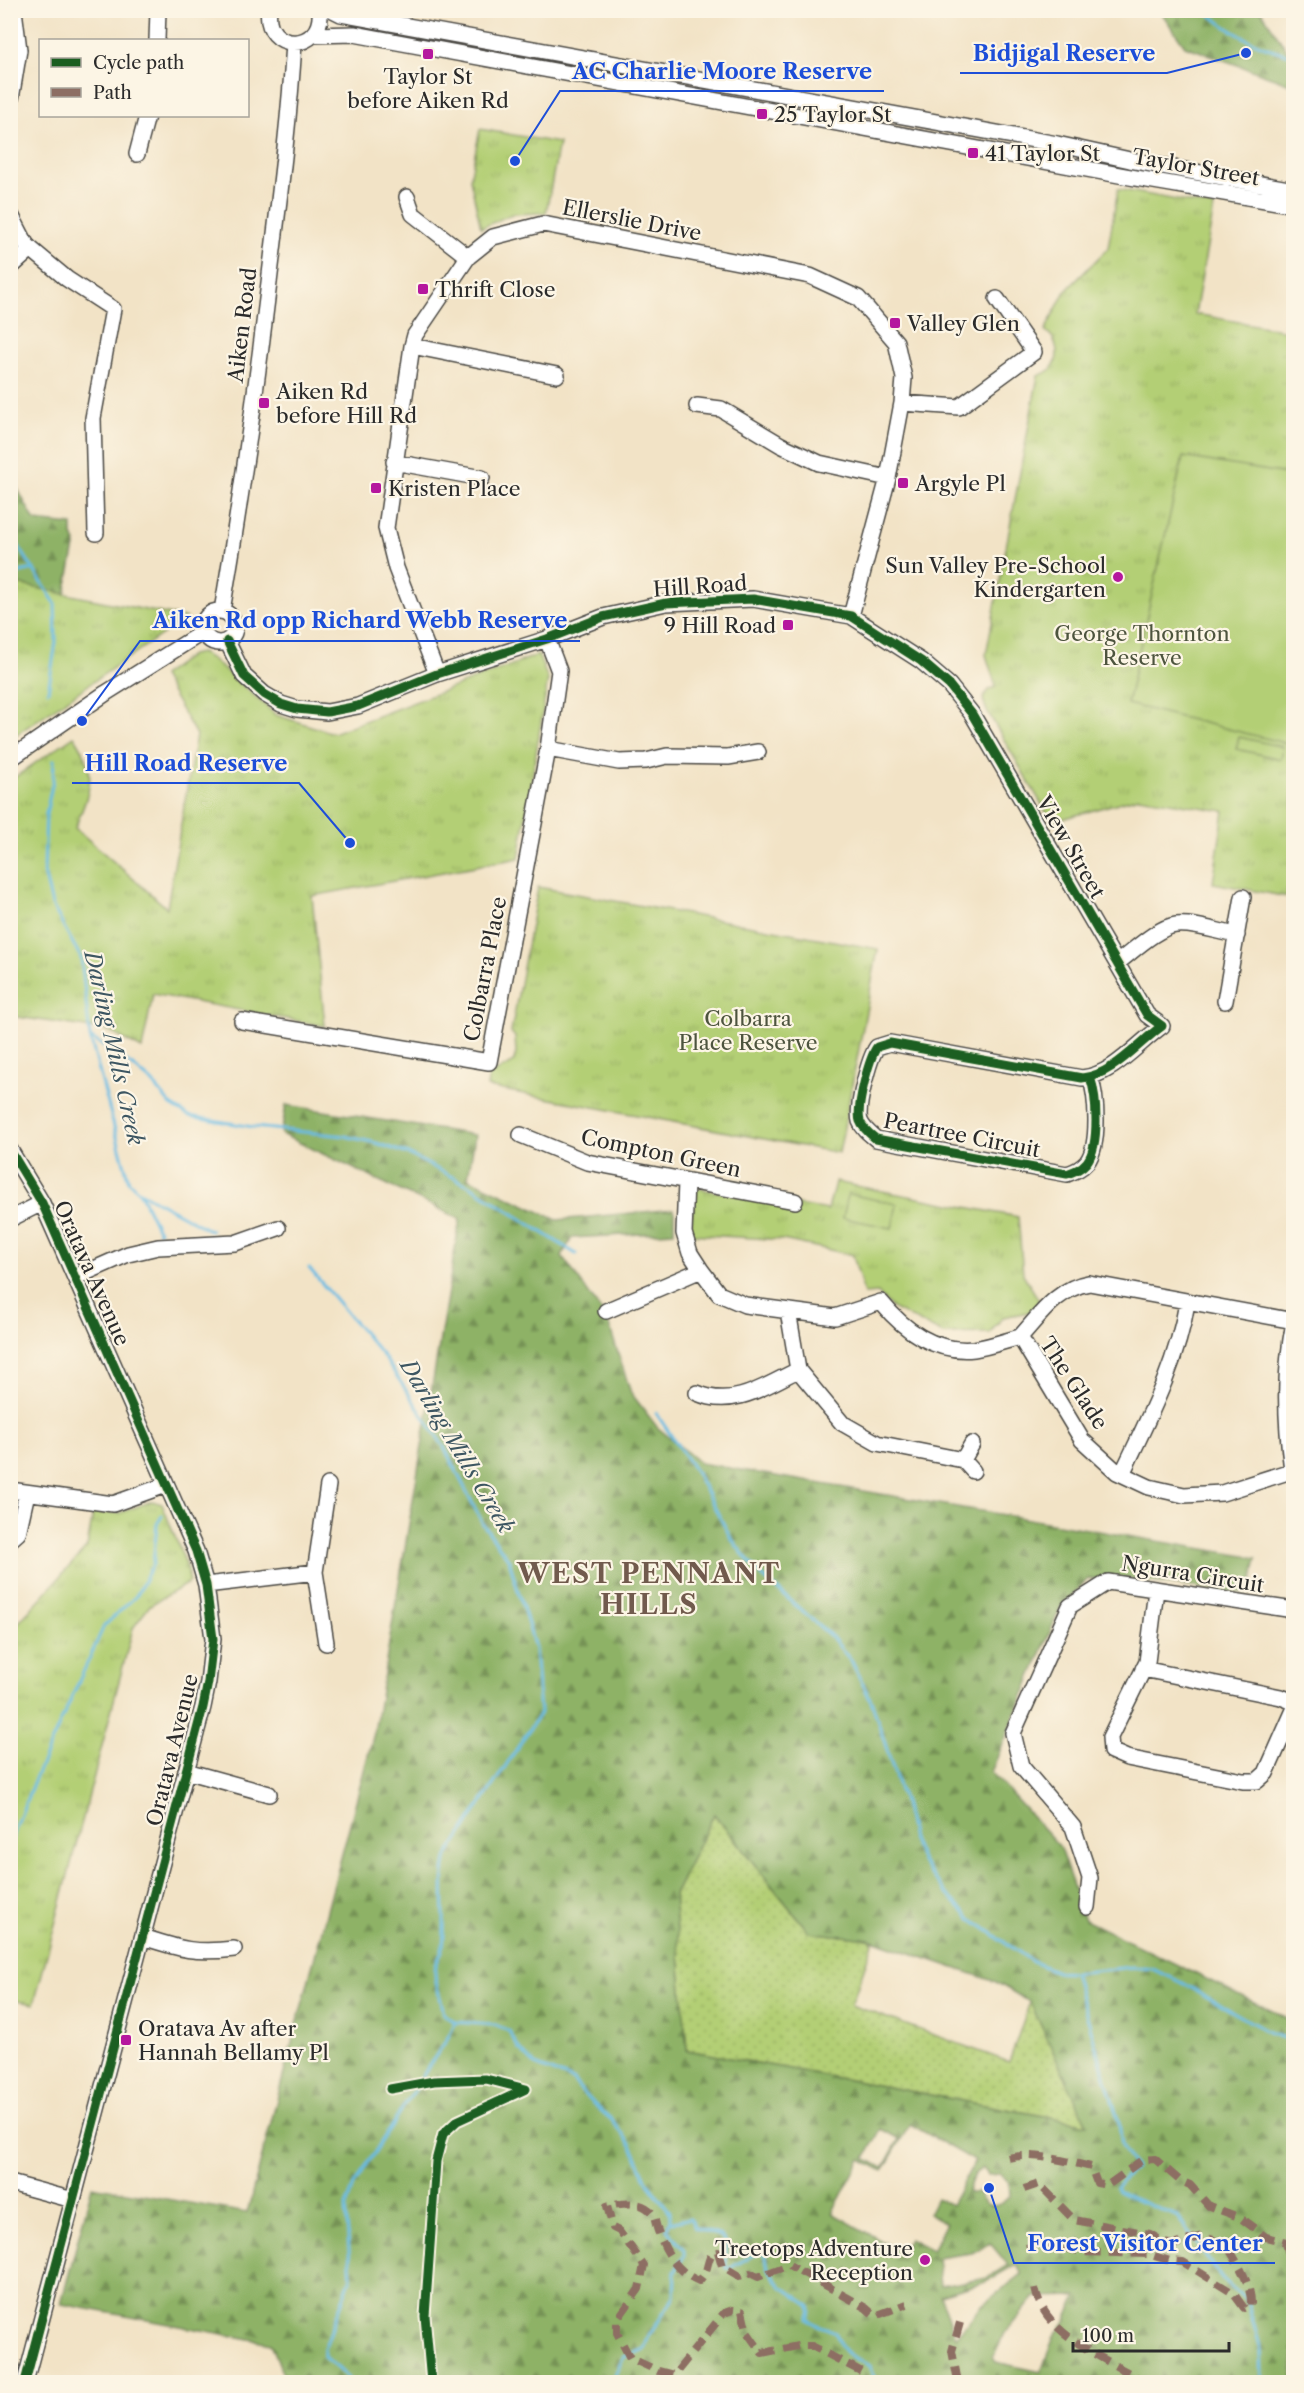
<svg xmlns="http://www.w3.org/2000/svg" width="1304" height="2393" font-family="'Libre Caslon Text',serif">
<defs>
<pattern id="grass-dots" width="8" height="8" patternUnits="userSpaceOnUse" patternTransform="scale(1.5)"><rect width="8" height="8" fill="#b3cf75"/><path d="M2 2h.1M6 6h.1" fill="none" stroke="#9ab265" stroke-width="1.8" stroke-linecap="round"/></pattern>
<pattern id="forest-firs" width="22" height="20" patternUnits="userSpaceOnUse" patternTransform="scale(1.5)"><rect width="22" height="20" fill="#8eb266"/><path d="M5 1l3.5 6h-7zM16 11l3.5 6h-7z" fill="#749154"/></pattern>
<pattern id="park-tufts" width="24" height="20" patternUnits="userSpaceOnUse" patternTransform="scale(1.5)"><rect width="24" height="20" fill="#b3cf75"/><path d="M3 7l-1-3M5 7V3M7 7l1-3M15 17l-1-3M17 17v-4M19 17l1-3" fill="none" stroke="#9ab265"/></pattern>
</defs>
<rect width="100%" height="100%" fill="#fcf5e5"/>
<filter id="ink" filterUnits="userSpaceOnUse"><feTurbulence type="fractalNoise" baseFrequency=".0167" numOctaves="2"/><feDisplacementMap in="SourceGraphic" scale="12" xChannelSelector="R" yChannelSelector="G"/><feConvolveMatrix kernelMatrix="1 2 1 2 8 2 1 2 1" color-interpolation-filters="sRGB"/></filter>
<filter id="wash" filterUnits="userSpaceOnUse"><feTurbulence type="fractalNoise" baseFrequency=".008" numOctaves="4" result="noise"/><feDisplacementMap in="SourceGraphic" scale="24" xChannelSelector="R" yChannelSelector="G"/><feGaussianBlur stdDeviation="1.35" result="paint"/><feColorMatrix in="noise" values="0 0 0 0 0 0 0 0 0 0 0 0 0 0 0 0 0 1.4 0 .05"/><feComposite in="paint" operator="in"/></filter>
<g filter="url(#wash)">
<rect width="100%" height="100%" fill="#f2e3c6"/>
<path fill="url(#grass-dots)" stroke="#6f7d50" stroke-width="1.5" d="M 714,1814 L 809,1932 L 869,1939 L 873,1943 L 851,2005 L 1009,2062 L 1030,2002 L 1088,2124 L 687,2050 L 674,1895 Z"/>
<path fill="url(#forest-firs)" stroke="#5c6e48" stroke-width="1.5" fill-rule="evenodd" d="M 1160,11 L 1261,11 L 1293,59 L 1293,85 L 1185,46 Z
M 10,475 L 35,521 L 72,525 L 72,535 L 76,542 L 65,594 L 11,583 Z
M 286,1105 L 475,1135 L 468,1178 L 557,1220 L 674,1209 L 674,1232 L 572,1238 L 562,1256 L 607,1319 L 631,1393 L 657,1427 L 700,1463 L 1257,1558 L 1250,1594 L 1119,1578 L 1088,1579 L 1061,1606 L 991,1772 L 1059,1846 L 1085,1920 L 1293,2021 L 1293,2382 L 286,2382 L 271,2343 L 61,2304 L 92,2186 L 247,2213 L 374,1733 L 460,1219 L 281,1134 ZM 714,1814 L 809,1932 L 869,1939 L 996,1982 L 1030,2002 L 1087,2124 L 687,2050 L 674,1895 ZM 910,2124 L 975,2161 L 951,2205 L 937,2198 L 929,2214 L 946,2223 L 932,2250 L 909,2238 L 901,2252 L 832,2213 L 861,2159 L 883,2171 ZM 881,2129 L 899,2139 L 883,2168 L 865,2158 ZM 983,2168 L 988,2175 L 1000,2174 L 1009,2182 L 1010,2196 C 997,2209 987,2210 978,2193 L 967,2193 L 974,2174 ZM 990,2243 L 1008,2265 L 987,2278 L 940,2286 L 937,2258 L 972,2253 ZM 1016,2264 L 1022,2274 L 982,2305 L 956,2337 L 940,2295 L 986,2282 ZM 1077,2296 L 1066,2320 L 1054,2336 L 1041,2372 L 996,2362 L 993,2358 L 1005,2333 L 1035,2297 Z"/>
<path fill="url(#park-tufts)" stroke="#6f7d50" stroke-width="1.5" d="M 480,129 L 559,143 L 546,213 L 512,214 L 481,228 L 470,179 Z
M 1118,189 L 1214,207 L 1195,314 L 1293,332 L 1293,898 L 1213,883 L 1224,811 L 1139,797 L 1052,822 L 986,709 L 983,699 L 988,690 L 996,687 L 986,655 L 1038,376 C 1042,374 1048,372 1051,369 C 1061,358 1058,338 1045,331 L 1064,293 L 1108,248 Z
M 11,583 L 186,618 L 11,738 Z
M 201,653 L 212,659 L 276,715 L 333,733 L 538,655 L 548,679 L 519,858 L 312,896 L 325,1026 L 153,994 L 142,1049 L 107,1030 L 11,1016 L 11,780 L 74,736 C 99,772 90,791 75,828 L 167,908 L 196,735 L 162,676 L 191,655 Z
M 538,887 L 878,949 L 839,1153 L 487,1087 L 489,1075 L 513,1063 L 516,1053 L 515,1037 L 511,1032 Z
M 835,1182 L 1018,1217 L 1023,1274 L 1040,1302 L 1029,1312 L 1003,1317 L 990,1333 L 943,1334 L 892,1308 L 878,1293 L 864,1294 L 853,1255 L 783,1240 L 690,1234 L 695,1188 L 828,1210 Z
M 152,1501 L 162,1504 L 185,1562 L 190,1582 L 150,1605 L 133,1628 L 34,2004 L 11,2000 L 11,1631 L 87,1547 L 93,1513 L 120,1513 Z"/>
<path fill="#b3cf75" stroke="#6f7d50" stroke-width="1.5" d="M 1183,457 L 1293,475 L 1293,745 L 1127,704 Z
M 1239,737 L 1283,747 L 1281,759 L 1236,749 Z
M 848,1194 L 897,1204 L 892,1228 L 843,1218 Z"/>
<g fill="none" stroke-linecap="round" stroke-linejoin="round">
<path stroke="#67bbe3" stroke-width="3" d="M 1205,10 C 1229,33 1262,48 1294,56
M 10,533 L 55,603 L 56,642 L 48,691
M 10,574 L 34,569
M 54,760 L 53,780 L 46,814 L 44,872 L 52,905 L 81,958 L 90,1037 L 129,1182 L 140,1192 L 211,1231
M 90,1037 L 134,1067 L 152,1082 L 171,1105 L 189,1116 L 253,1127 L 345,1136 L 376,1143 L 408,1154 L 472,1187 L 576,1254
M 140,1193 L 159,1232
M 309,1268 L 384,1357 L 444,1447 L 483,1524 L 509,1560 L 535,1648 L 540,1713 L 447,1856 C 439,1886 447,1916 443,1946 C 442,1955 434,1963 435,1973 C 435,1985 442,2001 444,2014 L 455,2022
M 656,1413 L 695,1471 L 731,1538 L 743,1554 L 763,1577 L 832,1637 L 852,1662 L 872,1703 L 905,1806 L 912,1839 L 922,1862 L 946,1893 L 970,1918 L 1033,1962 L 1057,1972 L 1074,1973 L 1132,1967 L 1152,1969 L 1181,1982 L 1270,2033 L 1294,2042
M 10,1844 L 33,1783 L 104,1626 L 136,1596 L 153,1564 L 157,1524 L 162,1516
M 1074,1973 L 1119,2123 L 1122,2146 L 1135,2168 L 1116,2187 L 1118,2191 L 1134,2199 L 1177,2216 L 1222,2278 L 1247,2301 L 1261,2350 L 1262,2382
M 455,2022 L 495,2025 L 509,2031 L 519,2049 L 535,2065 L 573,2080 L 589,2100 L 612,2120 L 631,2145 L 648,2183 L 670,2212 L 670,2220 L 674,2222 L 690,2218 L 695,2228 L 721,2236 L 726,2244 L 726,2268 L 730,2268 L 755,2254 L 765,2251 L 768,2269 L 781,2286 L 810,2306 L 811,2311 L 808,2319 C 816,2327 827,2326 835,2333 C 840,2338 839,2345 844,2350 C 850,2358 861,2360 869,2366 L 876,2382
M 351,2382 L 346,2375 L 324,2357 L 324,2349 L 351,2278 L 346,2207 L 354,2185 L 407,2101 C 418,2088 423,2073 433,2060 C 442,2046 450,2038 455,2022
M 611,2382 L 624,2357 L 644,2349 L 649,2336 L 674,2297 L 675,2272 L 684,2256 L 684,2250 L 667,2229 L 670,2220"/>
</g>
</g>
<g filter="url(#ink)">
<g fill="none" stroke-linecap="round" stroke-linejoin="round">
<defs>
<path id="minor" d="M 269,10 C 263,52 324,54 320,10
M 333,10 L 341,14 L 1057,144 L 1130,160 L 1294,190
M 313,35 L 354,34 L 1130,177 L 1294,205
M 157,40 L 158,10
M 10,105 L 19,50 L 14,10
M 137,154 L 147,116
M 407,197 L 413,214 L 468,257
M 10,213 L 26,244 L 31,249 L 67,279 L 113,309 L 93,418 L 96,533
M 10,268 L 31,249
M 412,346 L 557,375
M 902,403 L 959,407 L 1034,352 L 997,299
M 697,406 L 721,409 L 781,445 L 819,463 L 888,478
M 394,462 L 482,478
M203 627a16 16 0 1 1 32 0a16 16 0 1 1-32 0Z
M 222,611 C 240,505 255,398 268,291 C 278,208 289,126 294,43
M 227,641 L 244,676 L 264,694 L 281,704 L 297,709 L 327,712 L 358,706 L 437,674 L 547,639 L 603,617 L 666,603 L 753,599 L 851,616 L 921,661 L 949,685 L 972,714 L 1147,1015 L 1162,1026 C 1137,1044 1113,1075 1082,1078 L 890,1043 L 877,1047 C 869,1058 856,1108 860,1121 C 863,1129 870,1134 876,1139 L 1067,1174 C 1075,1171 1081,1169 1087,1162 C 1100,1145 1097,1096 1090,1077
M 437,674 L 396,568 L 386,528 L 412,346 L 415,335 L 468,257 L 493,237 L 543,224 L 810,276 L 858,298 L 896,342 L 904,378 L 902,403 L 888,478 L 851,616
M 548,749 L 619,762 L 646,761 L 667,756 L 728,757 L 758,752
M 10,759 L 106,693 L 203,632
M 1117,963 C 1132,952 1158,927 1176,925 C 1195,923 1218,932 1237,935
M 1225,1001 L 1243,897
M 242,1021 L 489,1062 L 548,749 L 559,671 L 547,639
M 521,1135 L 587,1162 L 795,1201
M 10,1150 L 42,1203 L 196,1551 L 206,1585 L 213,1639 L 208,1682 L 203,1707 L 25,2382
M 686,1182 L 684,1233 L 690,1253 L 701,1270 L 719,1294 L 745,1305 L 835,1317 L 881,1302 C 904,1330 935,1353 974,1349 C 989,1347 1005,1341 1020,1337
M 10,1219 L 42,1203
M 76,1277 L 128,1254 L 158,1247 L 235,1243 L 278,1228
M 606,1311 L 701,1270
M 788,1311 L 798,1370 L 842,1423 L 877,1443 L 963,1460 L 973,1471
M 1020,1337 L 1082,1440 L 1117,1472 L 1149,1487 L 1184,1495 L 1222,1493 L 1294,1470
M 1020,1337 C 1040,1315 1058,1288 1089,1283 L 1294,1321
M 697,1393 C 733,1409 765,1386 798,1370
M 963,1460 L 972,1444
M 1292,1470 C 1285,1418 1284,1373 1294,1322
M 1122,1474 C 1148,1419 1177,1364 1187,1303
M 10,1490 L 113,1504 L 166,1485
M 10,1540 L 18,1533 L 27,1493
M 206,1585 L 315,1572
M 1156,1590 L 1147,1662 L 1110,1737 L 1111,1751 L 1127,1758 L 1243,1781 L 1257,1781 L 1266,1773 L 1294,1710
M 326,1643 L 315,1572 L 328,1485
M 1143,1669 L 1281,1697 L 1294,1702
M 186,1771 L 269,1794
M 1087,1907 L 1090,1878 L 1073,1827 L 1021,1766 L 1013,1733 L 1070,1606 L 1108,1582 L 1294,1610
M 143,1937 C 180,1949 194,1954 234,1949
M 10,2183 L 73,2200"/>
</defs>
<use href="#minor" stroke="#494742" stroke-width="18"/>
<use href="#minor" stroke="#fff" stroke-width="15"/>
<path stroke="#8d6e63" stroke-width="8" stroke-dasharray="15 8" stroke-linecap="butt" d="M 1008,2158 C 1033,2152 1066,2161 1091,2167 L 1097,2183 L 1108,2185 L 1142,2160 L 1155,2159 L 1179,2180 L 1190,2185 L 1209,2206 L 1239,2217 L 1266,2237 L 1286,2242 L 1294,2279
M 1024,2189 L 1039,2184 L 1074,2220 L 1150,2234 L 1165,2243 L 1173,2245 L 1202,2236 L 1227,2245 C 1237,2263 1252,2284 1251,2305 L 1244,2308 L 1233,2293 L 1183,2262 L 1170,2261 L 1148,2254 L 1081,2252 L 1056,2245 L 1042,2245 L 1026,2248
M 800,2271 L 866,2308 L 875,2316 L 907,2304
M 768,2273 L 789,2265 L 796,2269
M 763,2275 L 758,2277 L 750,2273 L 739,2276 L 722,2266 L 718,2252 L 712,2253 C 705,2266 710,2269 699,2281 C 677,2272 666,2253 658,2231 C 656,2226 655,2218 652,2213 C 642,2199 620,2204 607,2206 L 613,2228 L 619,2231 L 644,2265 L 639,2289 L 617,2320 L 617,2333 L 630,2358 L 658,2371 L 674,2375 L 724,2313 L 733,2310 L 742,2311 L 747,2332 L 762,2353 L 798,2346 L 812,2346 L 864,2373 L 868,2382
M 1035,2288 C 1043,2335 1108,2359 1144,2382
M 958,2382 L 952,2351 L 961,2319"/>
<defs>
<path id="cycleway" d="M 227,641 L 244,676 L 264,694 L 281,704 L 297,709 L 327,712 L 358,706 L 437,674 L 547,639 L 603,617 L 666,603 L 753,599 L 851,616 L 921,661 L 949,685 L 972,714 L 1147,1015 L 1162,1026 C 1137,1044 1113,1075 1082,1078 L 890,1043 L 877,1047 C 869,1058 856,1108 860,1121 C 863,1129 870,1134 876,1139 L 1067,1174 C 1075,1171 1081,1169 1087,1162 C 1100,1145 1097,1096 1090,1077
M 10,1150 L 42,1203 L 196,1551 L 206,1585 L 213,1639 L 208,1682 L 203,1707 L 25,2382
M 390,2089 L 434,2081 L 486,2079 L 526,2089
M 431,2382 L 425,2316 L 436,2161 L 443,2134 L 457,2121 L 526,2089"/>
</defs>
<use href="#cycleway" stroke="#fcf5e5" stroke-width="13"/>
<use href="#cycleway" stroke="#1b5e20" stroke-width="9"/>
</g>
</g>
<g fill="#b5179e" stroke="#fcf5e5" stroke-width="2">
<rect x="422" y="48" width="12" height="12" rx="3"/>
<rect x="756" y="108" width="12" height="12" rx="3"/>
<rect x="967" y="147" width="12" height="12" rx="3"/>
<rect x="417" y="283" width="12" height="12" rx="3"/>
<rect x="889" y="317" width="12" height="12" rx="3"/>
<rect x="258" y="397" width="12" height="12" rx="3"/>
<rect x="897" y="477" width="12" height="12" rx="3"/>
<rect x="370" y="482" width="12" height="12" rx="3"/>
<circle cx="1118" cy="577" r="6"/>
<rect x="782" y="619" width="12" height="12" rx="3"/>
<rect x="120" y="2034" width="12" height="12" rx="3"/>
<circle cx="925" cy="2260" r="6"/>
</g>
<g text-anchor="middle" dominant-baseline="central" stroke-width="4.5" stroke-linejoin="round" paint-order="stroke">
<g font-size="21" fill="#2b2b2b" stroke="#fcf5e5" text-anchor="start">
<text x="428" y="76" text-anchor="middle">Taylor St<tspan x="428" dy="24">before Aiken Rd</tspan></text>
<text x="774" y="114">25 Taylor St</text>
<text x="985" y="153">41 Taylor St</text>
<text x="435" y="289">Thrift Close</text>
<text x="907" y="323">Valley Glen</text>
<text x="276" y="391">Aiken Rd<tspan x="276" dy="24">before Hill Rd</tspan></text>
<text x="915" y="483">Argyle Pl</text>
<text x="388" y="488">Kristen Place</text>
<text x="1106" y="565" text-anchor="end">Sun Valley Pre-School<tspan x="1106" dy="24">Kindergarten</tspan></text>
<text x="776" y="625" text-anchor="end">9 Hill Road</text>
<text x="138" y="2028">Oratava Av after<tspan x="138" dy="24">Hannah Bellamy Pl</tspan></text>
<text x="913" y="2248" text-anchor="end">Treetops Adventure<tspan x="913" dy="24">Reception</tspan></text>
</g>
<g font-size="21" fill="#2b2b2b" stroke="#fcf5e5">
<text transform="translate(1196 167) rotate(10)">Taylor Street</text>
<text transform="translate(632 220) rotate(11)">Ellerslie Drive</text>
<text transform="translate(242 325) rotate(-83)">Aiken Road</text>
<text transform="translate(700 586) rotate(-4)">Hill Road</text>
<text transform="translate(1071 847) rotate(60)">View Street</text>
<text transform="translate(485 969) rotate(-79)">Colbarra Place</text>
<text transform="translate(962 1135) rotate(11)">Peartree Circuit</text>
<text transform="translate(661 1153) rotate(12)">Compton Green</text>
<text transform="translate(92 1273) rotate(66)">Oratava Avenue</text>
<text transform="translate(1074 1383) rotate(57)">The Glade</text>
<text transform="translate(1193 1574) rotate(9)">Ngurra Circuit</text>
<text transform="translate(172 1750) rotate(-76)">Oratava Avenue</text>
</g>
<g font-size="21" fill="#4d543e" stroke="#fcf5e5">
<text x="1142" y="633">George Thornton<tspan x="1142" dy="24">Reserve</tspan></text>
<text x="748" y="1018">Colbarra<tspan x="748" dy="24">Place Reserve</tspan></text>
</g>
<g font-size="22" font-style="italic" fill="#3d5662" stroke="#fcf5e5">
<text transform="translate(114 1048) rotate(77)">Darling Mills Creek</text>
<text transform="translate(457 1446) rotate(59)">Darling Mills Creek</text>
</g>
<g font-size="27" font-weight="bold" letter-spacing="1.5" fill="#715a4d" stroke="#fcf5e5">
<text x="649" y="1573">WEST PENNANT<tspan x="649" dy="31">HILLS</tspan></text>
</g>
</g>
<path fill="none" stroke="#1d4ed8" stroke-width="2" d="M1246 53L1167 73H960M515 161L560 91H884M82 721L140 641H580M350 843L299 783H72M989 2188L1014 2263H1275"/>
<g fill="#1d4ed8" stroke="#fcf5e5" stroke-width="2">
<circle cx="1246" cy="53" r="6"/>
<circle cx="515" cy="161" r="6"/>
<circle cx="82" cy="721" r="6"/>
<circle cx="350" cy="843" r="6"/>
<circle cx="989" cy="2188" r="6"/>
</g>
<g font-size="22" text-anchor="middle" font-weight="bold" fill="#1d4ed8" stroke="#fcf5e5" stroke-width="4.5" stroke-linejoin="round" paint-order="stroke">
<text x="1064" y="61">Bidjigal Reserve</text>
<text x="722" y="79">AC Charlie Moore Reserve</text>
<text x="360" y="628">Aiken Rd opp Richard Webb Reserve</text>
<text x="186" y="771">Hill Road Reserve</text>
<text x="1145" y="2251">Forest Visitor Center</text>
</g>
<rect width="1304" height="2393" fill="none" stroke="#fcf5e5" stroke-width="36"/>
<rect x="39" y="39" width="210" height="78" fill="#fcf5e5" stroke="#a8a49b" stroke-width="1.5"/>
<rect x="51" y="58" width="30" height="9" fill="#1b5e20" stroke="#a8a49b" stroke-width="1.5"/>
<text x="93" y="69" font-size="18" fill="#2b2b2b">Cycle path</text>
<rect x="51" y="88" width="30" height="9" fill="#8d6e63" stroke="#a8a49b" stroke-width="1.5"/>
<text x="93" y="99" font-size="18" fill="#2b2b2b">Path</text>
<path d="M1073 2342v9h156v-9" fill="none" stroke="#2b2b2b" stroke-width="3"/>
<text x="1082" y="2342" font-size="18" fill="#2b2b2b" stroke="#fcf5e5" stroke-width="4.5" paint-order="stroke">100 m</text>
</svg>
